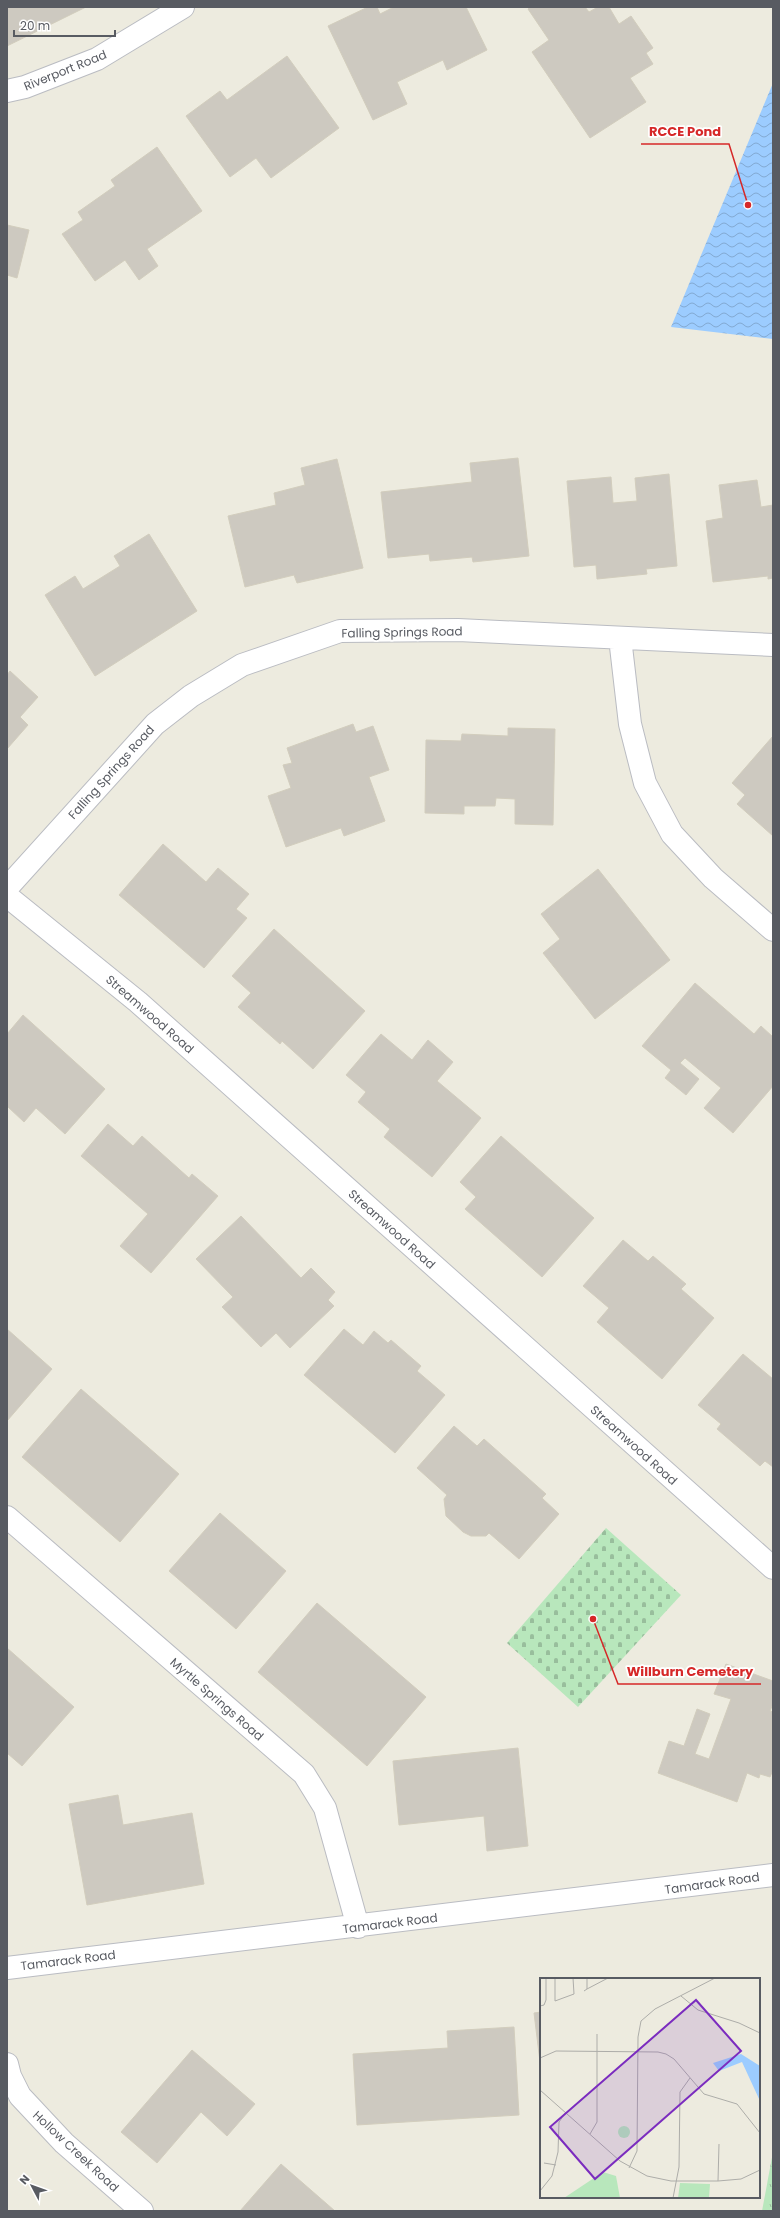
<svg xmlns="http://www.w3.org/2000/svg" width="780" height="2218" font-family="Poppins,sans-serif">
<defs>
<pattern id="grass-tufts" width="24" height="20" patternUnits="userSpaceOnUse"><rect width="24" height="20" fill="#b8e7bc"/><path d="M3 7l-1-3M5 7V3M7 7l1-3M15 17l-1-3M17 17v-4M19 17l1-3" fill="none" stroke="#98be9c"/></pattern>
<pattern id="cemetery-stones" width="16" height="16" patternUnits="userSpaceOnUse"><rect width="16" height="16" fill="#b8e7bc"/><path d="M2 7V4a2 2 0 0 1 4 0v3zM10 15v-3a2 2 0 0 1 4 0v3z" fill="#98be9c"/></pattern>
<pattern id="water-waves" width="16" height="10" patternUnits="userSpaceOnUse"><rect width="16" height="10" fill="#9cccff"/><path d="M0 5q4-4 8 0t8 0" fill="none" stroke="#82a9d2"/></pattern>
</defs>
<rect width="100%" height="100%" fill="#edebdf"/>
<path fill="url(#grass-tufts)" d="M 773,2152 L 773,2211 L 762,2211 Z"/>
<path fill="url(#cemetery-stones)" d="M 606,1528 L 681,1595 L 578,1707 L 507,1643 Z"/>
<path fill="url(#water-waves)" d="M 773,83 L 773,339 L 671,327 Z"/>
<path fill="#cdc9c0" stroke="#d2cdbd" d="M 7,7 L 86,7 L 7,46 Z
M 368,7 L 377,7 L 380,14 L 394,7 L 466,7 L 487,50 L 447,70 L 443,60 L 397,82 L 407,104 L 373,120 L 328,26 Z
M 531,7 L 585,7 L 589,12 L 598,7 L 609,7 L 619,24 L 631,16 L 653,48 L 646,53 L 653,64 L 630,78 L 646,102 L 590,138 L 532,52 L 549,40 L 528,9 Z
M 287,56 L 339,128 L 271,178 L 256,158 L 230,177 L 186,116 L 220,91 L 227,100 Z
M 157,147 L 202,211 L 147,249 L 158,266 L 139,280 L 125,260 L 95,281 L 62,234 L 83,220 L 78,212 L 115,186 L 111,180 Z
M 7,225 L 29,230 L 17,278 L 7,275 Z
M 518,458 L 529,556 L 473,562 L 472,557 L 430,561 L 429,554 L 388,558 L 381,492 L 472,482 L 470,463 Z
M 337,459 L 363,568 L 297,583 L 294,575 L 245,587 L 228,516 L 276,505 L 274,493 L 305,485 L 301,468 Z
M 669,474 L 677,566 L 646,569 L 647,574 L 597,579 L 596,565 L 574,567 L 567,481 L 611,477 L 613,503 L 637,501 L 635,478 Z
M 757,480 L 761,507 L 773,505 L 773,578 L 768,579 L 768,576 L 713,582 L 706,521 L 723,518 L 719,485 Z
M 149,534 L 197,611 L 95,676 L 45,595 L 75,576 L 83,589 L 120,566 L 114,556 Z
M 10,671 L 38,697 L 20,717 L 28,725 L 7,749 L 7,675 Z
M 353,724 L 356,732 L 373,726 L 389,770 L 369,777 L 385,821 L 344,836 L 341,828 L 286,847 L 268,796 L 291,788 L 283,765 L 292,763 L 287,748 Z
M 508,728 L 555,729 L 553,825 L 515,824 L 515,799 L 496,798 L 495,806 L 464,806 L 464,814 L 425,813 L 426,740 L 461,741 L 462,734 L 508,736 Z
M 773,736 L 773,836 L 737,804 L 745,795 L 732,783 Z
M 163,844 L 206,882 L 218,868 L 249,894 L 236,909 L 247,918 L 204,968 L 119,895 Z
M 598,869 L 670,960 L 595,1019 L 543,953 L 560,939 L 541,914 Z
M 274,929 L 365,1011 L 313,1069 L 282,1041 L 280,1044 L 238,1007 L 251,993 L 232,976 Z
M 695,983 L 754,1034 L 761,1026 L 773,1037 L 773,1086 L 733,1133 L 704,1108 L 721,1088 L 685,1058 L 680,1063 L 699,1079 L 686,1095 L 665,1078 L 671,1070 L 642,1046 Z
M 23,1015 L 105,1089 L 65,1134 L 36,1108 L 24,1122 L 7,1106 L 7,1034 Z
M 381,1034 L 412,1060 L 428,1040 L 453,1062 L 437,1081 L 481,1118 L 432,1177 L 384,1137 L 390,1129 L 358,1102 L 366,1092 L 346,1075 Z
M 108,1124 L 133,1146 L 142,1136 L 189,1178 L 192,1174 L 218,1196 L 151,1273 L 120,1246 L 148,1214 L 81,1156 Z
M 501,1136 L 594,1218 L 542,1277 L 465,1209 L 476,1197 L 460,1182 Z
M 241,1216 L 301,1278 L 311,1268 L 335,1292 L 328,1300 L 334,1306 L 290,1348 L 276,1333 L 261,1347 L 222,1307 L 233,1297 L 196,1259 Z
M 623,1240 L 648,1261 L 653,1256 L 686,1284 L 681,1289 L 714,1318 L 662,1379 L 597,1322 L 609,1308 L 583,1286 Z
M 7,1329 L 52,1369 L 7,1421 Z
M 344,1329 L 363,1345 L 374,1331 L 388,1343 L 391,1340 L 421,1366 L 417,1371 L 445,1395 L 395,1453 L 304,1375 Z
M 743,1354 L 773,1379 L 773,1467 L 765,1461 L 760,1466 L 717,1429 L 721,1424 L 698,1405 Z
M 81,1389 L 179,1474 L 120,1542 L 22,1457 Z
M 454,1426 L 477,1446 L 484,1439 L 546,1494 L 542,1498 L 559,1514 L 519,1559 L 489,1533 L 486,1536 L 471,1536 L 463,1532 L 446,1516 L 444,1499 L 447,1495 L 417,1468 Z
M 220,1513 L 286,1571 L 236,1629 L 169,1571 Z
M 317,1603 L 426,1697 L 367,1766 L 258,1672 Z
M 7,1648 L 74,1707 L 22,1766 L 7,1753 Z
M 726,1664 L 773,1681 L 773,1704 L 770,1711 L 773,1712 L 773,1770 L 770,1777 L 760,1774 L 759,1778 L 747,1773 L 737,1802 L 658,1773 L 669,1741 L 684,1746 L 697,1709 L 710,1714 L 695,1754 L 709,1759 L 731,1699 L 714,1694 Z
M 518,1748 L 528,1846 L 487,1851 L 484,1816 L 399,1825 L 393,1761 Z
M 118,1795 L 123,1825 L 192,1813 L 204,1884 L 87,1905 L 69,1804 Z
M 541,2012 L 541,2070 L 534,2013 Z
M 514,2027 L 519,2115 L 357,2125 L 353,2054 L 448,2048 L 447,2031 Z
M 192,2050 L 255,2104 L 227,2136 L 201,2112 L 157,2163 L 121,2132 Z
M 281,2164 L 335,2211 L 240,2211 Z"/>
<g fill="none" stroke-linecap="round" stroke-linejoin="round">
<defs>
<path id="minor" d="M 7,91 L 25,87 L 97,59 L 183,7
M 620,638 L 630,724 L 645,783 L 672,834 L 713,878 L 773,930
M 7,888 L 155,724 L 191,696 L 242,665 L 340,631 L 458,630 L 773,645
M 7,896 L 138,1002 L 773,1568
M 7,1517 L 304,1774 L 325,1808 L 358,1927
M 7,1968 L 773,1875
M 7,2064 L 10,2076 L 20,2096 L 64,2143 L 142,2211"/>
</defs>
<use href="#minor" stroke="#babcc2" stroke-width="24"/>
<use href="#minor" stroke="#fff" stroke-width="22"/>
</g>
<g text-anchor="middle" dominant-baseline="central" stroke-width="3.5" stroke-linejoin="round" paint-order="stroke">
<g font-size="12" fill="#585b62" stroke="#fff">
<text transform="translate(65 70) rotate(-22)">Riverport Road</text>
<text transform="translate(402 632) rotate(-1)">Falling Springs Road</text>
<text transform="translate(111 772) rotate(-48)">Falling Springs Road</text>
<text transform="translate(150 1014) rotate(41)">Streamwood Road</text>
<text transform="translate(392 1229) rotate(42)">Streamwood Road</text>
<text transform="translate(634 1445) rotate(42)">Streamwood Road</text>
<text transform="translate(217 1699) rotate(41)">Myrtle Springs Road</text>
<text transform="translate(712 1883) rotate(-8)">Tamarack Road</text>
<text transform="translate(390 1923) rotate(-7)">Tamarack Road</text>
<text transform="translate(68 1960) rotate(-7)">Tamarack Road</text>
<text transform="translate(76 2151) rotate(43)">Hollow Creek Road</text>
</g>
</g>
<g transform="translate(540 1978)">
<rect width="220" height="220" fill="#edebdf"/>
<path d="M 63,194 L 76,198 L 80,220 L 24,220 ZM 140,205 L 170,206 L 169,220 L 138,220 Z" fill="#b8e7bc"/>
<path d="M78 154a6 6 0 1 1 12 0a6 6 0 1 1-12 0Z" fill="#b8e7bc"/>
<path d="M 201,76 L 220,88 L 220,123 L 202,84 L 179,93 L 173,85 Z" fill="#9cccff"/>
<path fill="none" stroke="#adada9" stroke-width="1" d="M 15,0 L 15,23 L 34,16 L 33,0M 47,11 L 68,0M 44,13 L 47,11 L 47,0M 141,18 L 158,32 L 199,45 L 220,55M 0,28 L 4,27 L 6,22 L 6,0M 0,80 L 16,73 L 118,74 L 126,76 L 134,81 L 164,116 L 197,126 L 220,155M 0,112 L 80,183 L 107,198 L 131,203 L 178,203 L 201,201 L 220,192M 50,156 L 57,144 L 57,56M 4,185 L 16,187M 89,190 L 97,173 L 98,59 L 101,43 L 115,31 L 175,0M 178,203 L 179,166M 0,213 L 12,198 L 18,174 L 19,144 L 26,134M 133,220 L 139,189 L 140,114 L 150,100"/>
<path fill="#7b2cbf" fill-opacity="0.15" stroke="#7b2cbf" stroke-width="2" d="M 156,22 L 201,73 L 55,201 L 10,149 Z"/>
<rect width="220" height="220" fill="none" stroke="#585b62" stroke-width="2"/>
</g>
<path fill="none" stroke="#d62828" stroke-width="1.5" d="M748 205L729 144H641M593 1619L618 1684H761"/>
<g fill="#d62828" stroke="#fff" stroke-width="1.5">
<circle cx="748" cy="205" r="4"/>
<circle cx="593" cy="1619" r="4"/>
</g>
<g font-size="13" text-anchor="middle" font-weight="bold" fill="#d62828" stroke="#fff" stroke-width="3.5" stroke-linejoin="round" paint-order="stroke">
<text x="685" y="136">RCCE Pond</text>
<text x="690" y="1676">Willburn Cemetery</text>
</g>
<rect width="780" height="2218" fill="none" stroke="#585b62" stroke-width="16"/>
<g transform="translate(32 2186) rotate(311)" stroke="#ffffff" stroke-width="3" paint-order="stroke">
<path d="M0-3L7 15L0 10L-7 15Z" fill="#585b62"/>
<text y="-6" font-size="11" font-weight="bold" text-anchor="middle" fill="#585b62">N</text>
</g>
<path d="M14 30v6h101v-6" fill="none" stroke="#585b62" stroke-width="2"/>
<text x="20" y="30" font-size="12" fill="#585b62" stroke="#ffffff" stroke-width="3" paint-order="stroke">20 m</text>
</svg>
